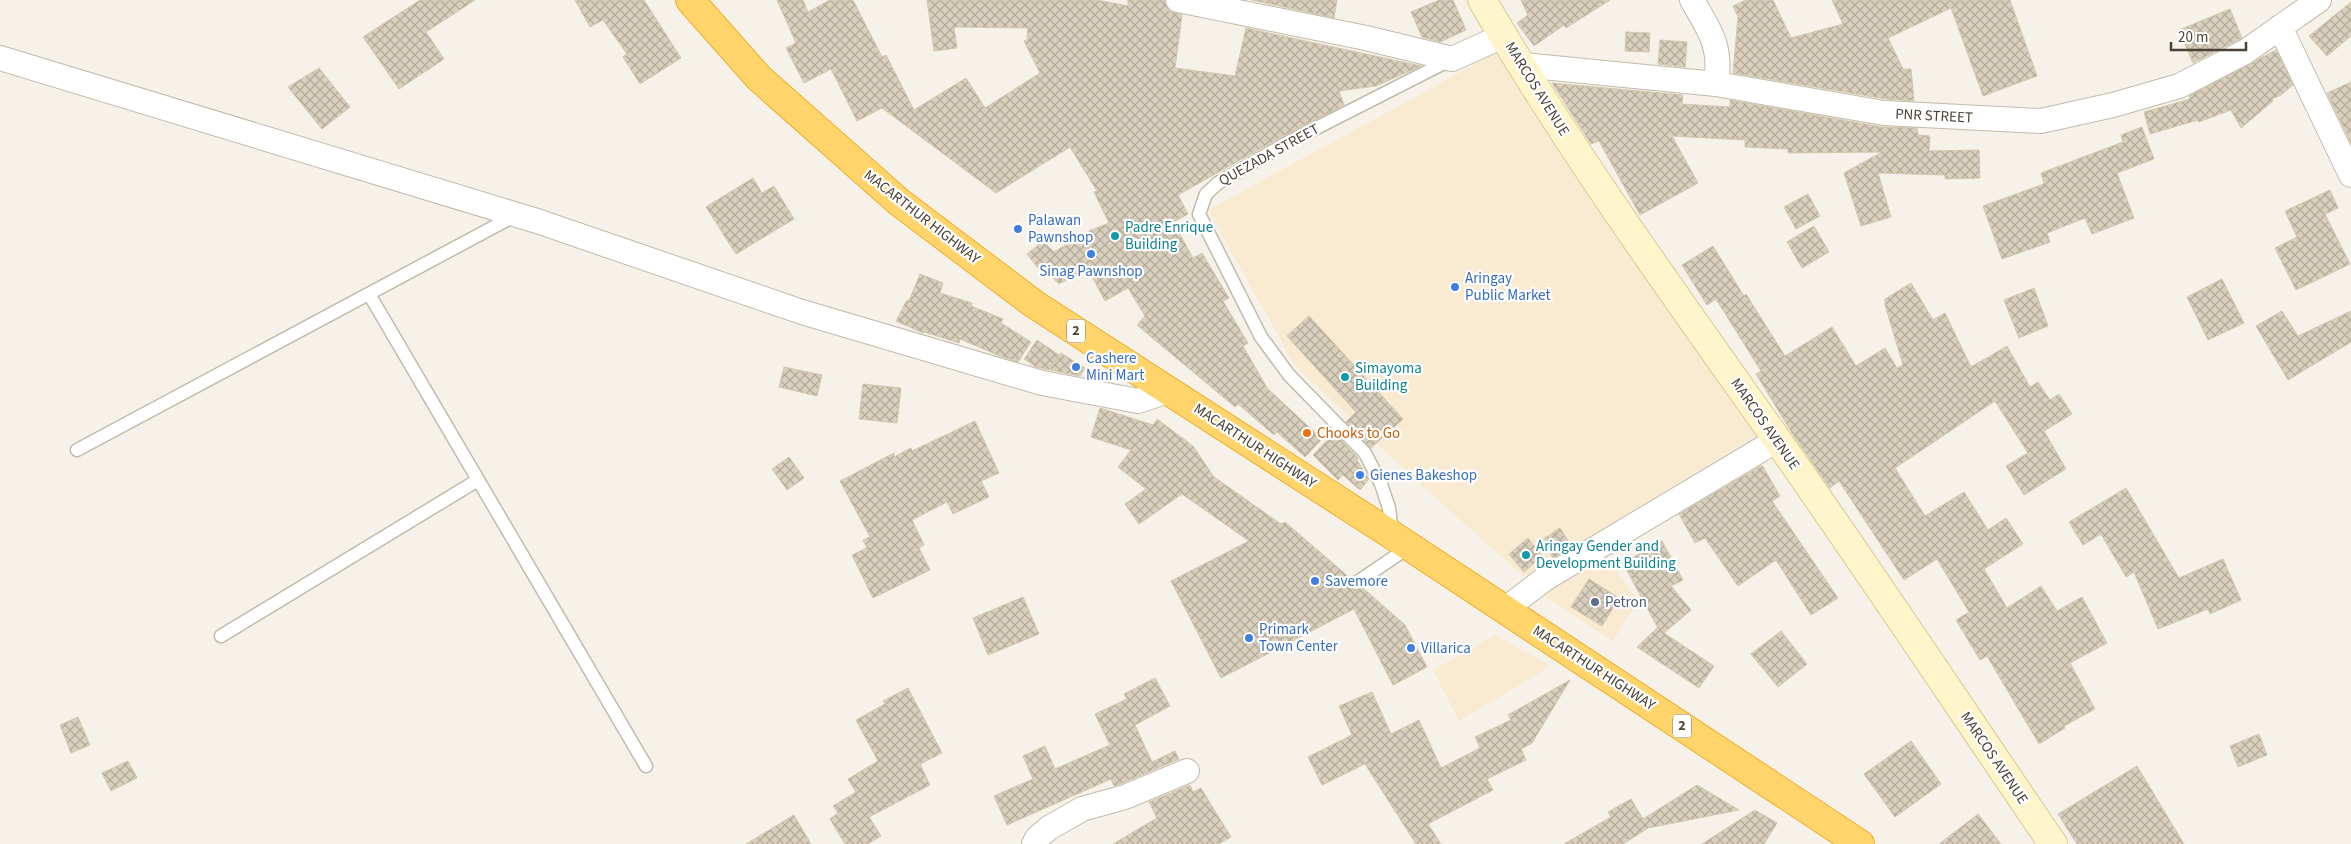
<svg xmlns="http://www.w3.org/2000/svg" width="2351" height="844" font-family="'Source Sans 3',sans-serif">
<defs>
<pattern id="building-cross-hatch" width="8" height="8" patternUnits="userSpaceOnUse" patternTransform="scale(1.25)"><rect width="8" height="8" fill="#d9cfbd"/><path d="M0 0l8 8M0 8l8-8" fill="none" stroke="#b2aa9a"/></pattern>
</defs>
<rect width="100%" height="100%" fill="#f6f2e9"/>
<path fill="#f9ead2" d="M 1503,49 L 1757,435 L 1524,577 L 1399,465 L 1294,364 L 1208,210 Z
M 1607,556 L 1638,601 L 1613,641 L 1541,594 Z
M 1495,635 L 1551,666 L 1459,721 L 1433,670 Z"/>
<path fill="url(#building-cross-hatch)" stroke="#d4c7af" d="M 420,0 L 475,0 L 426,32 L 444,59 L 399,89 L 363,37 Z
M 575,0 L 644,0 L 681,58 L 640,84 L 623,57 L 627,54 L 603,20 L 590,27 Z
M 777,0 L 803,0 L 808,12 L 830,0 L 853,0 L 882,57 L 886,55 L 914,110 L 966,78 L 985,108 L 1040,73 L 1024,41 L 1030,38 L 1027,38 L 1028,28 L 954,27 L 957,48 L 934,51 L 927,0 L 1097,0 L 1128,6 L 1128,0 L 1165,0 L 1169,11 L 1182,15 L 1175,68 L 1235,76 L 1246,28 L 1421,66 L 1376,86 L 1339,91 L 1344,105 L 1279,138 L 1178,195 L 1188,214 L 1173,222 L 1193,258 L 1202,253 L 1229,298 L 1223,301 L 1248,343 L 1243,346 L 1267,388 L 1322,439 L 1305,457 L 1277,432 L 1274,435 L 1238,404 L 1235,407 L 1137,325 L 1145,316 L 1128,288 L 1105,301 L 1088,269 L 1059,284 L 1049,274 L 1038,268 L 1027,254 L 1043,241 L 1054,252 L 1091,230 L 1109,223 L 1094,192 L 1097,191 L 1070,147 L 996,193 L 882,108 L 857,121 L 831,69 L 804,83 L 786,48 L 796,43 Z
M 1252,0 L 1337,0 L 1334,18 Z
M 1439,0 L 1453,0 L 1466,30 L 1440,42 L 1422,37 L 1411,12 Z
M 1521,0 L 1610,0 L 1566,28 L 1564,25 L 1534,46 L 1517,23 L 1528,15 Z
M 1746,0 L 1773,0 L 1791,38 L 1843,24 L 1832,0 L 2010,0 L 2037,76 L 1983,96 L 1951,8 L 1888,38 L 1903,69 L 1911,69 L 1914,101 L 1886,99 L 1733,73 L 1738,17 L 1733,6 Z
M 2351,2 L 2351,36 L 2327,56 L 2309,36 Z
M 2230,9 L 2242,38 L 2193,63 L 2179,30 Z
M 1626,32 L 1650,33 L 1649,52 L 1625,51 Z
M 1660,40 L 1687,42 L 1685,67 L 1658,64 Z
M 2276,50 L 2293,85 L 2281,95 L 2272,99 L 2273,101 L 2241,128 L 2231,110 L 2199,122 L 2198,120 L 2150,134 L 2144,112 L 2190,99 L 2189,96 Z
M 319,68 L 350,107 L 322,129 L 288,87 Z
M 2351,82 L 2351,143 L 2327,93 Z
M 1552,83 L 1683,95 L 1682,104 L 1730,107 L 1730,100 L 1882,127 L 1917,128 L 1918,135 L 1930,136 L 1929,151 L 1979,150 L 1980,178 L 1945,179 L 1945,175 L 1878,173 L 1891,217 L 1861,226 L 1844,173 L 1882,152 L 1788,153 L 1788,149 L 1745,147 L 1745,140 L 1672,136 L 1698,183 L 1640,215 L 1599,141 L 1591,144 Z
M 2142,127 L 2154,159 L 2117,173 L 2134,218 L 2092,234 L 2085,218 L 2047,233 L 2050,242 L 2002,259 L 1983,206 L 2044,184 L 2041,173 L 2123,142 L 2121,135 Z
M 753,178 L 762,193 L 774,186 L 794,219 L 736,254 L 706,207 Z
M 2330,190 L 2338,208 L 2325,214 L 2350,264 L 2296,290 L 2275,248 L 2297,237 L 2285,211 Z
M 1808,194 L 1820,216 L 1796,229 L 1784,207 Z
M 1814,226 L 1829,252 L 1802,268 L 1787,242 Z
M 1713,246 L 1744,296 L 1746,294 L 1785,356 L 1832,327 L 1856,366 L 1885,348 L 1897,368 L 1903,365 L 1885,305 L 1885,299 L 1911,283 L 1933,320 L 1945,313 L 1971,367 L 2007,346 L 2030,387 L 2038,382 L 2050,400 L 2059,394 L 2072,414 L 2044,431 L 2066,469 L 2024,495 L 2006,466 L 2028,453 L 1995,401 L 1895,468 L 1925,516 L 1964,492 L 1988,530 L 2006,518 L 2023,544 L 1984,569 L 2007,608 L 2041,586 L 2057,611 L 2082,597 L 2107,643 L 2070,663 L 2095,709 L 2064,726 L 2065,728 L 2039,744 L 1987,656 L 1980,660 L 1956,620 L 1969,612 L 1937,559 L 1904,580 L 1839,481 L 1830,488 L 1792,433 L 1756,374 L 1761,371 L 1716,299 L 1707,305 L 1682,265 Z
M 920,274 L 943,283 L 940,293 L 972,303 L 971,306 L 1003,319 L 1001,323 L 1031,342 L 1018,362 L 1000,356 L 960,339 L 959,343 L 924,332 L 923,333 L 896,321 L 907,300 L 909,301 Z
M 2222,279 L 2244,323 L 2208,340 L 2187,297 Z
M 2034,288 L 2048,326 L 2019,338 L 2004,300 Z
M 2282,311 L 2298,336 L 2351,311 L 2351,342 L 2288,380 L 2256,326 Z
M 1309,316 L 1403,419 L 1371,448 L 1346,422 L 1356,412 L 1287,336 Z
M 1037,340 L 1059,355 L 1049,370 L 1036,367 L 1024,359 Z
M 1061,353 L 1085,368 L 1080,376 L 1050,370 Z
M 784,367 L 822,375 L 817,396 L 779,387 Z
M 863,384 L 901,388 L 897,423 L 859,419 Z
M 1100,408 L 1153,425 L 1157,419 L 1193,446 L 1214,477 L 1281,524 L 1285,522 L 1350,578 L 1348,584 L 1352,590 L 1357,591 L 1363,588 L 1405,625 L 1427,667 L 1393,685 L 1354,609 L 1221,678 L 1171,581 L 1249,541 L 1182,494 L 1139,524 L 1125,504 L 1146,489 L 1118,467 L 1131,450 L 1091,437 Z
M 975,421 L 999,473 L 981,481 L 989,497 L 953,514 L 947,502 L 912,520 L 924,545 L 919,548 L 930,570 L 873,598 L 852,555 L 867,548 L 863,540 L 870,537 L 840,481 L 894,453 L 894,457 L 911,448 L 912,451 Z
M 1334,433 L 1358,458 L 1357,460 L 1369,479 L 1360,490 L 1343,475 L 1338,480 L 1313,455 Z
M 789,457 L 804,478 L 787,490 L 772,469 Z
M 1762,465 L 1780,496 L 1772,501 L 1838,598 L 1811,615 L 1776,560 L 1738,586 L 1705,538 L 1695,543 L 1679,514 Z
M 2126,488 L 2179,578 L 2223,559 L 2241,600 L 2210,614 L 2208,609 L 2158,629 L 2134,572 L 2126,577 L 2101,534 L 2083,545 L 2069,522 Z
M 1560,528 L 1572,547 L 1553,558 L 1542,540 Z
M 1528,538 L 1542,556 L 1524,572 L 1509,554 Z
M 1662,541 L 1683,580 L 1671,586 L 1691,610 L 1664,633 L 1714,666 L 1699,688 L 1637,647 L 1657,628 L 1659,630 L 1623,563 Z
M 1589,579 L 1619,598 L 1602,626 L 1571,607 Z
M 1023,597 L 1039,634 L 988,655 L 973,618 Z
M 1781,631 L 1807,664 L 1778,687 L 1751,654 Z
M 1155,678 L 1170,706 L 1135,725 L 1152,762 L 1175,751 L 1179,759 L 1120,784 L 1114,786 L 1111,779 L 1007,825 L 994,796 L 1033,779 L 1023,756 L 1045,746 L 1055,769 L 1110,745 L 1095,714 L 1127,699 L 1124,694 Z
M 1570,680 L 1532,743 L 1521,749 L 1526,760 L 1487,779 L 1493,790 L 1428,824 L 1441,844 L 1416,844 L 1365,764 L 1322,785 L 1308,757 L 1352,735 L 1339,706 L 1372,692 L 1391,734 L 1419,720 L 1441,768 L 1480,748 L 1475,737 L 1511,720 L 1508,715 Z
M 908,688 L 942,753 L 920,764 L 930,785 L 869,817 L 881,836 L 868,844 L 845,844 L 830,819 L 838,813 L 833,806 L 856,792 L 848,779 L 878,761 L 856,720 L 885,704 L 883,701 Z
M 78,717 L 90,745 L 71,753 L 60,725 Z
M 2259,734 L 2267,755 L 2238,767 L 2230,746 Z
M 1911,741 L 1941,784 L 1895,817 L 1864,774 Z
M 128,761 L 137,778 L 111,791 L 102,773 Z
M 2137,766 L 2184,844 L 2077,844 L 2058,814 Z
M 1190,785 L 1193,792 L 1201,788 L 1231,837 L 1219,844 L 1113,844 L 1157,818 L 1149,802 Z
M 1697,785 L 1739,810 L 1648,828 L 1623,844 L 1564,844 L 1611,817 L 1608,812 L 1631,799 L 1643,819 Z
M 1755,810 L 1777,823 L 1764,844 L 1702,844 Z
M 1978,814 L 2001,844 L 1939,844 Z
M 794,815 L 811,844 L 746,844 Z"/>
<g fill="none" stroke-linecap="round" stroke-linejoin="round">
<defs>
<path id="lane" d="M 369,294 L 646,766
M 77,450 L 516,215
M 1392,533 L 1389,508 L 1381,484 L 1365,453 L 1289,375 L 1261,337 L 1199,214 L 1206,194 L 1218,183 L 1283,145 L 1450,60
M 1356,583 L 1409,547
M 221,636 L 478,480"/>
<path id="street" d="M 1178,0 L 1366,38 L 1452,59 L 1503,36
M 1692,0 C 1710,31 1722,46 1716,84
M 2280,27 L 2351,175
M 0,58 L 537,221 L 802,312 L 1042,383 L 1138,401 L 1168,391
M 1523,65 L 1716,84 L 1884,113 L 2041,121 L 2113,105 L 2179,86 L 2245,52 L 2319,0
M 1504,610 L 1546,578 L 1777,440
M 1034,844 L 1037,838 L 1049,828 L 1082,809 L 1125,797 L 1187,771"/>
<path id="secondary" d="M 1482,0 C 1571,152 1674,294 1776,438 C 1870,572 1961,709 2053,844"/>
<path id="highway" d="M 690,0 L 759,78 L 899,202 L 1034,304 L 1392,535 L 1860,844"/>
</defs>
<use href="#lane" stroke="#c3bbaa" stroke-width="15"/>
<use href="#street" stroke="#c3bbaa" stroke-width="26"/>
<use href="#secondary" stroke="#dbca94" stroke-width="30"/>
<use href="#highway" stroke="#eeae2b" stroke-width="30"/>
<use href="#lane" stroke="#fff" stroke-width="12"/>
<use href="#street" stroke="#fff" stroke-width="24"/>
<use href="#secondary" stroke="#fff4ca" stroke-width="28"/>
<use href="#highway" stroke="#ffd46b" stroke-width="28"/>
</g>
<g fill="#3f7fe0" stroke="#fff" stroke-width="2">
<circle cx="1018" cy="229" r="5"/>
<circle cx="1091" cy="254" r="5"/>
<circle cx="1455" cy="287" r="5"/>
<circle cx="1076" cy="367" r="5"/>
<circle cx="1360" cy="475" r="5"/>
<circle cx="1315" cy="581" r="5"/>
<circle cx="1249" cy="638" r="5"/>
<circle cx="1411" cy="648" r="5"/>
</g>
<g fill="#0f9aa8" stroke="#fff" stroke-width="2">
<circle cx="1115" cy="236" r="5"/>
<circle cx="1345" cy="377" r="5"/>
<circle cx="1526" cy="555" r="5"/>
</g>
<circle fill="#e8710a" stroke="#fff" stroke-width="2" cx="1307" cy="433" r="5"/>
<circle fill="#5c6f8a" stroke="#fff" stroke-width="2" cx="1595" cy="602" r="5"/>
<g text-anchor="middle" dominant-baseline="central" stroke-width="4.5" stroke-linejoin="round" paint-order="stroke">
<g fill="#fff" stroke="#817b72" stroke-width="1">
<rect x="1067" y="319.5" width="18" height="23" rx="4"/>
<rect x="1673" y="714.5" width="18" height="23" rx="4"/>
</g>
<g font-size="14" font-weight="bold" fill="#4b4336">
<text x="1076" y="331">2</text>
<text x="1682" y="726">2</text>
</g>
<g font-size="15" fill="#4b4336" stroke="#fff">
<text transform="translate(1537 89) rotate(58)">MARCOS AVENUE</text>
<text transform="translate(1934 116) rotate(3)">PNR STREET</text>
<text transform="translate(1269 155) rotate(-29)">QUEZADA STREET</text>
<text transform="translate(922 217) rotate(38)">MACARTHUR HIGHWAY</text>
<text transform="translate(1765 424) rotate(55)">MARCOS AVENUE</text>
<text transform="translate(1255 446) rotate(33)">MACARTHUR HIGHWAY</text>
<text transform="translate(1594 668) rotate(33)">MACARTHUR HIGHWAY</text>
<text transform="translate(1994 758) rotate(56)">MARCOS AVENUE</text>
</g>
<g font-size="15" fill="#366cbe" stroke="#fff" text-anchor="start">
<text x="1028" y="220">Palawan<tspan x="1028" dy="17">Pawnshop</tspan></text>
<text x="1091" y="271" text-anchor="middle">Sinag Pawnshop</text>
<text x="1465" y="278">Aringay<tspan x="1465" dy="17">Public Market</tspan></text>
<text x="1086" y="358">Cashere<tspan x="1086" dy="17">Mini Mart</tspan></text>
<text x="1370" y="475">Gienes Bakeshop</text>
<text x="1325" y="581">Savemore</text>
<text x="1259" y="629">Primark<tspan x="1259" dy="17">Town Center</tspan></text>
<text x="1421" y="648">Villarica</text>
</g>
<g font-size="15" fill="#0d838f" stroke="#fff" text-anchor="start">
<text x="1125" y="227">Padre Enrique<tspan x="1125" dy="17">Building</tspan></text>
<text x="1355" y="368">Simayoma<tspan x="1355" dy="17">Building</tspan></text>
<text x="1536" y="546">Aringay Gender and<tspan x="1536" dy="17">Development Building</tspan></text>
</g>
<g font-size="15" fill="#c56008" stroke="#fff" text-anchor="start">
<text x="1317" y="433">Chooks to Go</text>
</g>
<g font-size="15" fill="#4e5e75" stroke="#fff" text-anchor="start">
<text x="1605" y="602">Petron</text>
</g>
</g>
<path d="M2171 42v8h75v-8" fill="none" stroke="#4b4336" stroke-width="2.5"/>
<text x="2178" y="42" font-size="15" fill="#4b4336" stroke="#ffffff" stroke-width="4" paint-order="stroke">20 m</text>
</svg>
